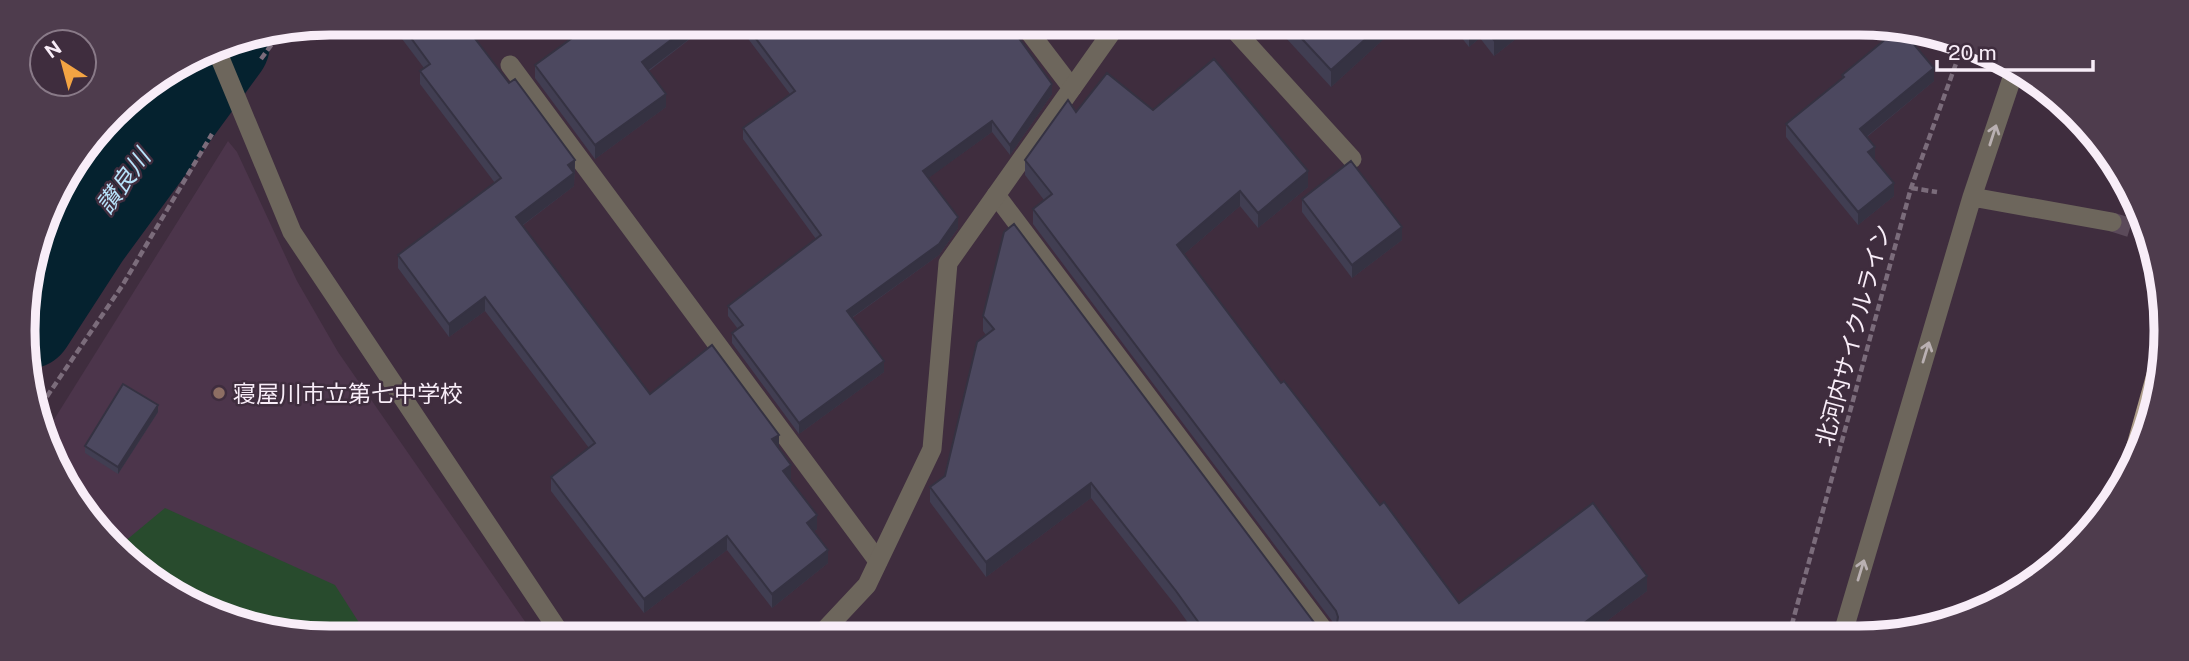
<svg xmlns="http://www.w3.org/2000/svg" width="2189" height="661" font-family="'Public Sans','Noto Sans JP',sans-serif">
<rect width="100%" height="100%" fill="#3f2d3e"/>
<path fill="#4c354b" d="M 228,141 L 237,152 L 297,281 L 338,352 L 533,633 L 270,632 L 160,587 L 86,518 L 45,434 Z"/>
<path fill="#284b2d" d="M 165,508 L 335,585 L 365,632 L 270,632 L 160,587 L 118,547 Z"/>
<g fill="none" stroke-linecap="round" stroke-linejoin="round">
<path stroke="#05222f" stroke-width="94" d="M 27,322 L 84,234 L 223,44"/>
<path stroke="#5b4a5a" stroke-width="19" stroke-dasharray="19 10" stroke-linecap="butt" d="M 2112,222 L 2144,232"/>
<path stroke="#7b6c7b" stroke-width="4.5" stroke-dasharray="7 3.5" stroke-linecap="butt" d="M 261,59 L 280,33
M 1911,188 L 1937,192
M 35,414 L 122,286 L 212,134
M 1789,635 L 1911,188 L 1962,47"/>
<path stroke="#6d665c" stroke-width="19" d="M 1024,25 L 1072,88
M 510,65 L 878,561
M 996,195 L 1326,633"/>
<path stroke="#6d665c" stroke-width="19" d="M 1231,26 L 1352,159
M 1972,197 L 2112,222
M 822,633 L 867,585 L 932,449 L 948,263 L 1116,26
M 1842,636 L 1972,197 L 2015,69"/>
<path stroke="#6d665c" stroke-width="19" d="M 215,46 L 292,232 L 560,633"/>
<path stroke="#af9e8a" stroke-width="19" d="M 2125,485 L 2160,360"/>
</g>
<path fill="#413e52" d="M 390,23 L 463,23 L 509,83 L 575,160 L 574,186 L 522,226 L 650,394 L 779,448 L 791,479 L 790,480 L 817,529 L 814,531 L 828,563 L 772,608 L 727,550 L 644,613 L 551,491 L 551,477 L 589,448 L 485,311 L 449,337 L 398,268 L 398,255 L 495,183 L 420,84 L 420,71 L 424,68 Z
M 563,24 L 709,24 L 649,71 L 666,107 L 595,159 L 535,78 L 535,65 L 572,37 Z
M 737,24 L 1017,25 L 1018,36 L 1052,94 L 1010,155 L 992,132 L 928,178 L 958,228 L 939,255 L 852,318 L 884,372 L 799,434 L 732,343 L 732,333 L 738,329 L 728,316 L 728,306 L 816,239 L 743,139 L 743,128 L 790,94 Z
M 1275,26 L 1397,27 L 1331,87 Z
M 1453,27 L 1531,27 L 1494,56 L 1480,38 L 1469,47 Z
M 1842,75 L 1934,81 L 1867,137 L 1875,159 L 1894,196 L 1858,225 L 1786,137 L 1786,124 L 1842,79 Z
M 1153,110 L 1308,187 L 1258,228 L 1240,206 L 1184,254 L 1281,383 L 1459,603 L 1647,591 L 1588,635 L 1196,634 L 1176,606 L 1091,498 L 986,577 L 930,502 L 930,487 L 945,476 L 986,335 L 983,331 L 983,316 L 1316,625 L 1322,629 L 1328,630 L 1335,625 L 1033,224 L 1033,209 L 1044,200 L 1025,175 L 1025,160 L 1076,112 Z
M 1302,199 L 1402,240 L 1352,278 L 1302,212 Z
M 158,412 L 118,474 L 85,453 L 85,446 Z"/>
<path fill="#353242" d="M 692,24 L 709,24 L 642,75 L 642,62 Z
M 1018,27 L 1018,37 L 1013,30 Z
M 1379,27 L 1397,27 L 1331,87 L 1331,70 Z
M 1474,27 L 1480,27 L 1480,38 L 1469,47 L 1469,31 Z
M 1510,27 L 1531,27 L 1494,56 L 1494,40 Z
M 1934,68 L 1934,81 L 1860,142 L 1860,129 Z
M 1052,84 L 1052,94 L 1010,155 L 1010,145 Z
M 666,94 L 666,107 L 595,159 L 595,145 Z
M 992,121 L 992,132 L 923,182 L 923,171 Z
M 1875,147 L 1875,159 L 1868,152 Z
M 575,160 L 574,186 L 516,230 L 516,217 L 568,165 Z
M 1308,171 L 1308,187 L 1258,228 L 1258,213 Z
M 1894,183 L 1894,196 L 1858,225 L 1858,212 Z
M 1240,191 L 1240,206 L 1177,260 L 1177,245 Z
M 958,217 L 958,228 L 939,255 L 847,321 L 847,311 Z
M 1402,227 L 1402,240 L 1352,278 L 1352,265 Z
M 485,297 L 485,311 L 449,337 L 449,324 Z
M 884,361 L 884,372 L 799,434 L 799,423 Z
M 158,405 L 158,412 L 118,474 L 118,467 Z
M 779,435 L 779,448 L 772,439 Z
M 791,465 L 791,479 L 783,484 L 783,471 Z
M 1091,483 L 1091,498 L 986,577 L 986,562 Z
M 817,515 L 817,529 L 807,536 L 807,523 Z
M 727,536 L 727,550 L 644,613 L 644,599 Z
M 828,550 L 828,563 L 772,608 L 772,594 Z
M 1647,576 L 1647,591 L 1588,635 L 1568,635 Z"/>
<path fill="#4c485f" stroke="#353242" stroke-width="2" d="M 400,23 L 463,23 L 509,83 L 515,79 L 575,160 L 568,165 L 574,173 L 516,217 L 650,394 L 712,345 L 779,435 L 772,439 L 791,465 L 783,471 L 817,515 L 807,523 L 828,550 L 772,594 L 727,536 L 644,599 L 551,477 L 595,443 L 485,297 L 449,324 L 398,255 L 501,178 L 420,71 L 430,64 Z
M 572,24 L 692,24 L 642,62 L 666,94 L 595,145 L 535,65 L 579,33 Z
M 745,24 L 1017,25 L 1018,27 L 1013,30 L 1052,84 L 1010,145 L 992,121 L 923,171 L 958,217 L 939,244 L 847,311 L 884,361 L 799,423 L 732,333 L 743,325 L 728,306 L 821,235 L 743,128 L 795,91 Z
M 1290,26 L 1379,27 L 1331,70 Z
M 1466,27 L 1474,27 L 1469,31 Z
M 1484,27 L 1510,27 L 1494,40 Z
M 1898,29 L 1901,29 L 1934,68 L 1860,129 L 1875,147 L 1868,152 L 1894,183 L 1858,212 L 1786,124 L 1844,77 L 1842,75 Z
M 1214,59 L 1308,171 L 1258,213 L 1240,191 L 1177,245 L 1281,383 L 1284,381 L 1380,505 L 1384,502 L 1459,603 L 1593,503 L 1647,576 L 1568,635 L 1207,634 L 1176,591 L 1091,483 L 986,562 L 930,487 L 945,476 L 977,342 L 994,329 L 983,316 L 1004,232 L 1014,224 L 1316,625 L 1322,629 L 1328,630 L 1337,623 L 1338,617 L 1336,611 L 1033,209 L 1052,194 L 1025,160 L 1068,100 L 1076,112 L 1107,73 L 1153,110 Z
M 1351,161 L 1402,227 L 1352,265 L 1302,199 Z
M 123,384 L 158,405 L 118,467 L 85,446 Z"/>
<defs><path id="oneway-shaft" d="M-6 0H5M1.5-3L5.5 0L1.5 3" fill="none" stroke-width="1.6" stroke-linecap="round" stroke-linejoin="round" transform="scale(1.75)"/></defs>
<g stroke="#b9b0b2">
<use href="#oneway-shaft" transform="translate(1993 135) rotate(-72)"/>
<use href="#oneway-shaft" transform="translate(1926 352) rotate(-73)"/>
<use href="#oneway-shaft" transform="translate(1861 570) rotate(-73)"/>
</g>
<circle fill="#8d6e63" stroke="#3f2d3e" stroke-width="2.5" cx="219" cy="393" r="7"/>
<g text-anchor="middle" dominant-baseline="central" stroke-width="5" stroke-linejoin="round" paint-order="stroke">
<g font-size="23" fill="#f8edf8" stroke="#3f2d3e">
<text transform="translate(1853 335) rotate(-75)">北河内サイクルライン</text>
</g>
<g font-size="23" fill="#f8edf8" stroke="#3f2d3e" text-anchor="start">
<text x="233" y="393">寝屋川市立第七中学校</text>
</g>
<g font-size="24" font-style="italic" fill="#b8e2fa" stroke="#3f2d3e">
<text transform="translate(123 181) rotate(-54)">讃良川</text>
</g>
</g>
<path d="M0 0H2189V661H0ZM330 35H1859A295 295 0 0 1 2154 330V331A295 295 0 0 1 1859 626H330A295 295 0 0 1 35 331V330A295 295 0 0 1 330 35Z" fill="#4e3c4d" fill-rule="evenodd"/>
<path fill="none" stroke="#f8edf8" stroke-width="9" d="M330 35H1859A295 295 0 0 1 2154 330V331A295 295 0 0 1 1859 626H330A295 295 0 0 1 35 331V330A295 295 0 0 1 330 35Z"/>
<g transform="translate(63 63) rotate(324)"><circle r="33" fill="#3f2d3e" stroke="#897a88" stroke-width="2"/>
<path d="M0-5L12 26L0 18L-12 26Z" fill="#f3a443"/>
<text y="-10" font-size="19" font-weight="bold" text-anchor="middle" fill="#f8edf8">N</text>
</g>
<path d="M1937 60v10h156v-10" fill="none" stroke="#f8edf8" stroke-width="3.5"/>
<text x="1948" y="60" font-size="21" fill="#f8edf8" stroke="#3f2d3e" stroke-width="5" paint-order="stroke">20 m</text>
</svg>
